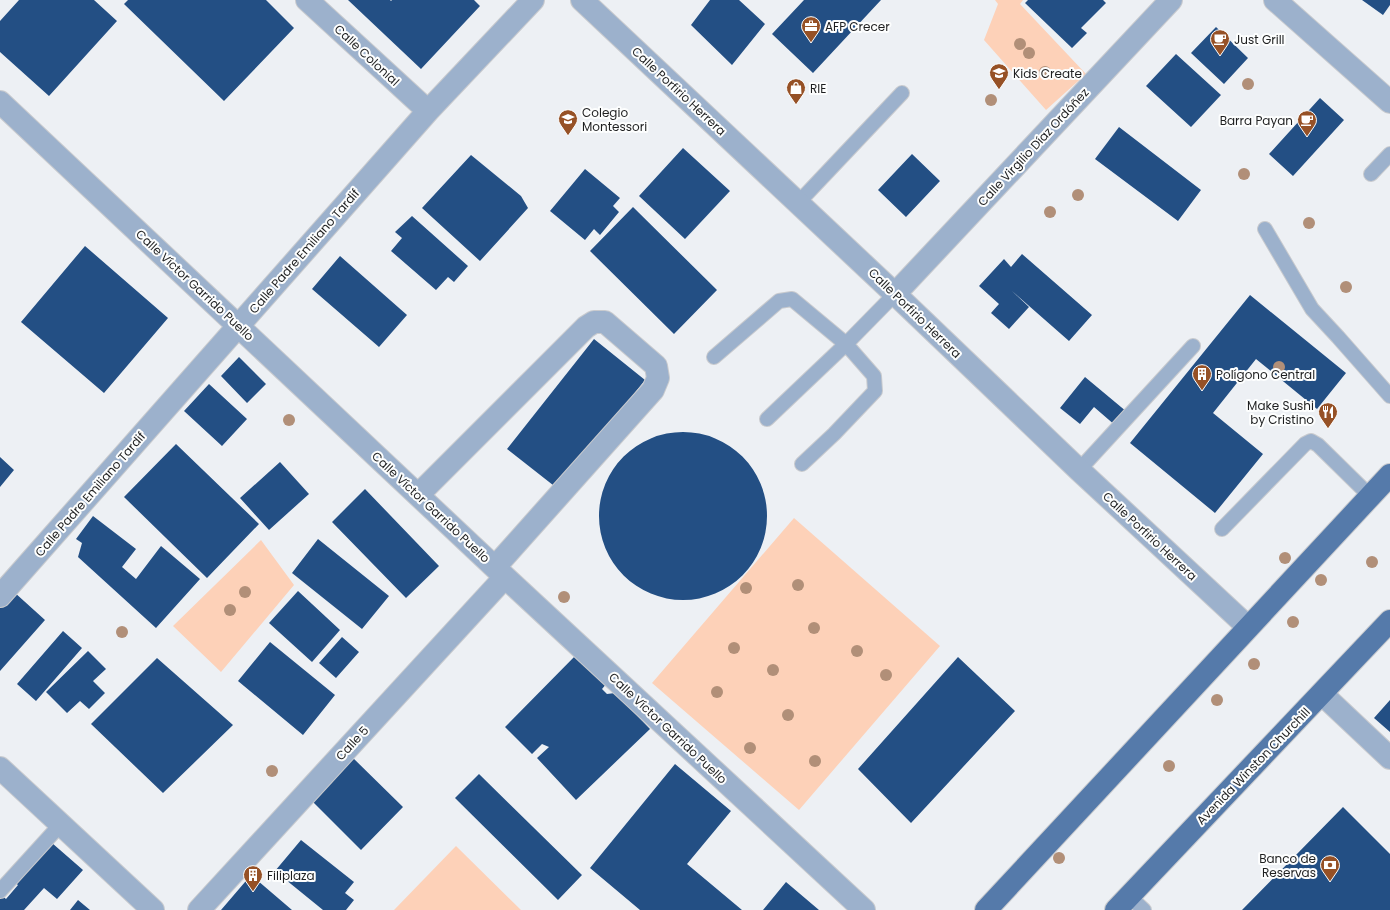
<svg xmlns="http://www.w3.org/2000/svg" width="1390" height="910" font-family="Poppins,sans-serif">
<rect width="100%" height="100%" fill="#edf0f4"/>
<path fill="#fdd1b8" d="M 995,0 L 1023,0 L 1020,4 L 1086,74 L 1046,110 L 984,40 L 998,4 Z
M 794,518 L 940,646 L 799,810 L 652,683 Z
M 261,540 L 294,585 L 221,672 L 173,626 Z
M 456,846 L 521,910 L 394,910 Z"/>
<path fill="#234f84" d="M 19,0 L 94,0 L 117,21 L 49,96 L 0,52 L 0,21 Z
M 128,0 L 266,0 L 294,28 L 224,101 L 124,4 Z
M 348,0 L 390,0 L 391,1 L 392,0 L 474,0 L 480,6 L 421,69 Z
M 710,0 L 739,0 L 765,24 L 732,65 L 691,25 Z
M 804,0 L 881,0 L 813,73 L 772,34 Z
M 1028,0 L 1103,0 L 1106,3 L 1081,28 L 1087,33 L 1072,48 L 1025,3 Z
M 1362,0 L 1390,0 L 1390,5 L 1383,15 Z
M 1216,27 L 1248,58 L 1224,84 L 1191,53 Z
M 1176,54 L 1221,95 L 1191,127 L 1146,86 Z
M 1320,98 L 1344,120 L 1293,176 L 1269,154 Z
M 1119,127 L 1201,190 L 1178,221 L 1095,159 Z
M 683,148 L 730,191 L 685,239 L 639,196 Z
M 912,154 L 940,181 L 906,217 L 878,190 Z
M 471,155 L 521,196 L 528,208 L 480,261 L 422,208 Z
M 585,169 L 620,198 L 613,206 L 619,212 L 600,235 L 594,229 L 585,240 L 550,211 Z
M 633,207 L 717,290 L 674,334 L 590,251 Z
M 412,216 L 468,266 L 454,282 L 448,277 L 436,290 L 391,251 L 402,238 L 395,232 Z
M 85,246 L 168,318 L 104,393 L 21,322 Z
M 1022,254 L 1092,315 L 1069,341 L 1012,291 L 1029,307 L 1009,329 L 991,313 L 999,304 L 979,286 L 1004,259 L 1011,267 Z
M 340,256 L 407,315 L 379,347 L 312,289 Z
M 1250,295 L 1346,373 L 1317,409 L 1256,359 L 1213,413 L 1263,454 L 1215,513 L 1130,443 Z
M 594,339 L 645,380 L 558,489 L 507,449 Z
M 239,357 L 266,384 L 247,403 L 221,376 Z
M 1085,377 L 1127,412 L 1116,426 L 1094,407 L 1080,424 L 1060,408 Z
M 209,384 L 247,419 L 222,446 L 184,411 Z
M599 516a84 84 0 1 1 168 0a84 84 0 1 1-168 0Z
M 176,444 L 259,524 L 207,578 L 124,497 Z
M 0,457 L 14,470 L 0,487 Z
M 280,462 L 309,494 L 269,530 L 240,498 Z
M 365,489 L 439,566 L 406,598 L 332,522 Z
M 93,516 L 136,549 L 122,567 L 136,579 L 161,546 L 200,579 L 156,628 L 78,557 L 82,543 L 76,539 Z
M 318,539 L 389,596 L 362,629 L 292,573 Z
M 298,591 L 340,630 L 312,662 L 269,623 Z
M 14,592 L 45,620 L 0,671 L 0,607 Z
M 63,631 L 82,648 L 36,701 L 17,684 Z
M 342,637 L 359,652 L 336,678 L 319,663 Z
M 270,642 L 335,695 L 303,735 L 238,681 Z
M 88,651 L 106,669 L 93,681 L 105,693 L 89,709 L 80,701 L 67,713 L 46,692 Z
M 577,654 L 607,683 L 602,689 L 607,694 L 615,693 L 650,729 L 576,800 L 537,758 L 549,747 L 542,744 L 532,754 L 505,727 Z
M 958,657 L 1015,711 L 911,823 L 858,769 Z
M 157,658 L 233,725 L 163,793 L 91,724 Z
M 1390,700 L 1390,732 L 1374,718 Z
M 351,756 L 403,807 L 361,850 L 310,799 Z
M 675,764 L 731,811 L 687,864 L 742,910 L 640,910 L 590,868 Z
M 479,774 L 582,875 L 558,900 L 455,798 Z
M 1343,807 L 1390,854 L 1390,910 L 1242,910 Z
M 301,840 L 354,882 L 345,893 L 354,900 L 346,910 L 323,910 L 275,871 Z
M 52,843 L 83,870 L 57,899 L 44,888 L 24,910 L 0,910 L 0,896 L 1,895 L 6,899 L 18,885 L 12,881 Z
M 251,875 L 292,910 L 221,910 Z
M 786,882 L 819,910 L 763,910 Z
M 78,900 L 90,910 L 70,910 Z"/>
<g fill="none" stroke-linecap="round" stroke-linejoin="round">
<defs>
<path id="service" d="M 1371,174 L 1390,154
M 798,203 L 902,93
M 1265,229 L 1312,309 L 1338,337 L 1390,396
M 714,357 L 779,301 L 792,299 L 846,344 L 874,376 L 875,391 L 834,434 L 802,464
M 767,419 L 846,344 L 895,294
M 1079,470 L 1193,346
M 1222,529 L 1305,444 L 1311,441 L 1318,445 L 1370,496
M 0,891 L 61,824
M 1129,896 L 1144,910"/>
<path id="minor" d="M 307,0 L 428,111
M 582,0 L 895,294 L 1079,470 L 1248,627
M 1275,0 L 1390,102
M 0,102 L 505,577 L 864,910
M 895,294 L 1171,0
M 418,495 L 586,327 L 594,322 L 605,322 L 656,366 L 658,378 L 653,390 L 495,567
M 0,596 L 428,111 L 533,0
M 1322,694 L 1390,758
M 199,910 L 505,577"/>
<path id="tertiary" d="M 0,768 L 153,910"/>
<path id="primary" d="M 986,910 L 1390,475
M 1116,910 L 1390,621"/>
</defs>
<use href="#service" stroke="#c8cace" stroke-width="16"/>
<use href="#minor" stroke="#c8cace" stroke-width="24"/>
<use href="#tertiary" stroke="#c8cace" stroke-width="24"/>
<use href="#primary" stroke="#c8cace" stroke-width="24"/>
<use href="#service" stroke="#9cb1cc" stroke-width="14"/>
<use href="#minor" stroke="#9cb1cc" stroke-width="22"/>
<use href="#tertiary" stroke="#9cb1cc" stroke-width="22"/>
<use href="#primary" stroke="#557aaa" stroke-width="22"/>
</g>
<g fill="#b18f78">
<circle cx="1020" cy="44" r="6"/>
<circle cx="1029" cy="53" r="6"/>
<circle cx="1045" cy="72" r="6"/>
<circle cx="1248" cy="84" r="6"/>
<circle cx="991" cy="100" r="6"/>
<circle cx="1244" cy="174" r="6"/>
<circle cx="1078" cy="195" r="6"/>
<circle cx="1050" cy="212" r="6"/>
<circle cx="1309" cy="223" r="6"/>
<circle cx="1346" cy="287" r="6"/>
<circle cx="1279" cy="367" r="6"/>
<circle cx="289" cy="420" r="6"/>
<circle cx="1285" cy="558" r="6"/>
<circle cx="1372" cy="562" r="6"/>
<circle cx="1321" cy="580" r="6"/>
<circle cx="798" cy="585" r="6"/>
<circle cx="746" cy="588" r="6"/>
<circle cx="245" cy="592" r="6"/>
<circle cx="564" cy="597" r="6"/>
<circle cx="230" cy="610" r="6"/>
<circle cx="1293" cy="622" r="6"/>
<circle cx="814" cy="628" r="6"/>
<circle cx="122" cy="632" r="6"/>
<circle cx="734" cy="648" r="6"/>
<circle cx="857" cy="651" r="6"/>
<circle cx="1254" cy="664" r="6"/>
<circle cx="773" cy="670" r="6"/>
<circle cx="886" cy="675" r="6"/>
<circle cx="717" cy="692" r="6"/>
<circle cx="1217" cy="700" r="6"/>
<circle cx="788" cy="715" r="6"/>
<circle cx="750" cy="748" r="6"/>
<circle cx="815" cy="761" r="6"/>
<circle cx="1169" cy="766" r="6"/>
<circle cx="272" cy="771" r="6"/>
<circle cx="1059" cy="858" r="6"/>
</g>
<defs>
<symbol id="office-pin" viewBox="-11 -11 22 30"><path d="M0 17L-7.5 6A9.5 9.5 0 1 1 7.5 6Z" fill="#965126" stroke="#fdfefe"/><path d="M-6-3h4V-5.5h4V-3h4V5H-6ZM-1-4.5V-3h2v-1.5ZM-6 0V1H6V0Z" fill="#fff"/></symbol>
<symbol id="cafe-pin" viewBox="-11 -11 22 30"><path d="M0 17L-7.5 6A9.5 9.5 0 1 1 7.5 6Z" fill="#965126" stroke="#fdfefe"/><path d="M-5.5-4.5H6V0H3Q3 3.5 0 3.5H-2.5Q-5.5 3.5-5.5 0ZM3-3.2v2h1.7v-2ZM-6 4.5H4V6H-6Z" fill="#fff"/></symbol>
<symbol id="school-pin" viewBox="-11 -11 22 30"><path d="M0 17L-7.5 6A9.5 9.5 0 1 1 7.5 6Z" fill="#965126" stroke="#fdfefe"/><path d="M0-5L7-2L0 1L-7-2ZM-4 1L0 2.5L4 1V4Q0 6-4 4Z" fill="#fff"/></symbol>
<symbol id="shop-pin" viewBox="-11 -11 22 30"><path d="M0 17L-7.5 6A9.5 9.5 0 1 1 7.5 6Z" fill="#965126" stroke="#fdfefe"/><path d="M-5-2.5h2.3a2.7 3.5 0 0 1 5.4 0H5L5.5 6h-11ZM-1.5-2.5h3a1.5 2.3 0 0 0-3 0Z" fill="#fff"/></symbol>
<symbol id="building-pin" viewBox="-11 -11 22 30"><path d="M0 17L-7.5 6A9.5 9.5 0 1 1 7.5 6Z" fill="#965126" stroke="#fdfefe"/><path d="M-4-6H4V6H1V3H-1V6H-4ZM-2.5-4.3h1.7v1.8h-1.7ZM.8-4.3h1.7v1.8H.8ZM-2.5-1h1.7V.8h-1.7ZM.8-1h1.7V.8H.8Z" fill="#fff"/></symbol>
<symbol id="restaurant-pin" viewBox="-11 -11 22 30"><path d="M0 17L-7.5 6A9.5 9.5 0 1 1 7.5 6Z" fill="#965126" stroke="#fdfefe"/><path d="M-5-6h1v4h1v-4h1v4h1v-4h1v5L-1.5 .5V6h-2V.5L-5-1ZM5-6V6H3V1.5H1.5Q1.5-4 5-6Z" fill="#fff"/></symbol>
<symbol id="bank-pin" viewBox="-11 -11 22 30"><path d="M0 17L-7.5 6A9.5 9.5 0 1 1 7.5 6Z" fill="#965126" stroke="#fdfefe"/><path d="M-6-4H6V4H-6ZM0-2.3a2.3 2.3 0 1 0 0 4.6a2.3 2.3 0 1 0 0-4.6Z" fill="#fff"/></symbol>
</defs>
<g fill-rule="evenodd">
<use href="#office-pin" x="800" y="15" width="22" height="30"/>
<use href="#cafe-pin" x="1209" y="28" width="22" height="30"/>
<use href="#school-pin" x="988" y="62" width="22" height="30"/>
<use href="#shop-pin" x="785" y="77" width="22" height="30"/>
<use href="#school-pin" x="557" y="108" width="22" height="30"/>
<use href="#cafe-pin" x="1296" y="109" width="22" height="30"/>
<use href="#building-pin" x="1191" y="363" width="22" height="30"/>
<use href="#restaurant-pin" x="1317" y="401" width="22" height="30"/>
<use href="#bank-pin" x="1319" y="854" width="22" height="30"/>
<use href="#building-pin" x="242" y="864" width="22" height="30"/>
</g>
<g text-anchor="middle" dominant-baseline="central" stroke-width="4" stroke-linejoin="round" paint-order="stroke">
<g font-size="12" fill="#1e1f20" stroke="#fdfefe" text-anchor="start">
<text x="825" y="26">AFP Crecer</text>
<text x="1234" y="39">Just Grill</text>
<text x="1013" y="73">Kids Create</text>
<text x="810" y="88">RIE</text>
<text x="582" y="112">Colegio<tspan x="582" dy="14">Montessori</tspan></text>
<text x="1293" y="120" text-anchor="end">Barra Payan</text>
<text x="1216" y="374">Polígono Central</text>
<text x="1314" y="405" text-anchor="end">Make Sushi<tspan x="1314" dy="14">by Cristino</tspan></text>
<text x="1316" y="858" text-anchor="end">Banco de<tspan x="1316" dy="14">Reservas</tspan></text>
<text x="267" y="875">Filiplaza</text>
</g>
<g font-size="12" fill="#1e1f20" stroke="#fdfefe">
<text transform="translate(367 55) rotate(43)">Calle Colonial</text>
<text transform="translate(679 91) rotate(43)">Calle Porfirio Herrera</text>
<text transform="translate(1033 147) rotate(-47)">Calle Virgilio Díaz Ordóñez</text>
<text transform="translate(304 251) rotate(-49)">Calle Padre Emiliano Tardif</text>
<text transform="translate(195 285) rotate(43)">Calle Víctor Garrido Puello</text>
<text transform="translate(915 313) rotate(44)">Calle Porfirio Herrera</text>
<text transform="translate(90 494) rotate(-49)">Calle Padre Emiliano Tardif</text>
<text transform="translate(431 507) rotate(43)">Calle Víctor Garrido Puello</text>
<text transform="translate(1150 536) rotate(43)">Calle Porfirio Herrera</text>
<text transform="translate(668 728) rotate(43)">Calle Víctor Garrido Puello</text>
<text transform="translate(352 743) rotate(-47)">Calle 5</text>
<text transform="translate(1253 766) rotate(-46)">Avenida Winston Churchill</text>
</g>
</g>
</svg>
